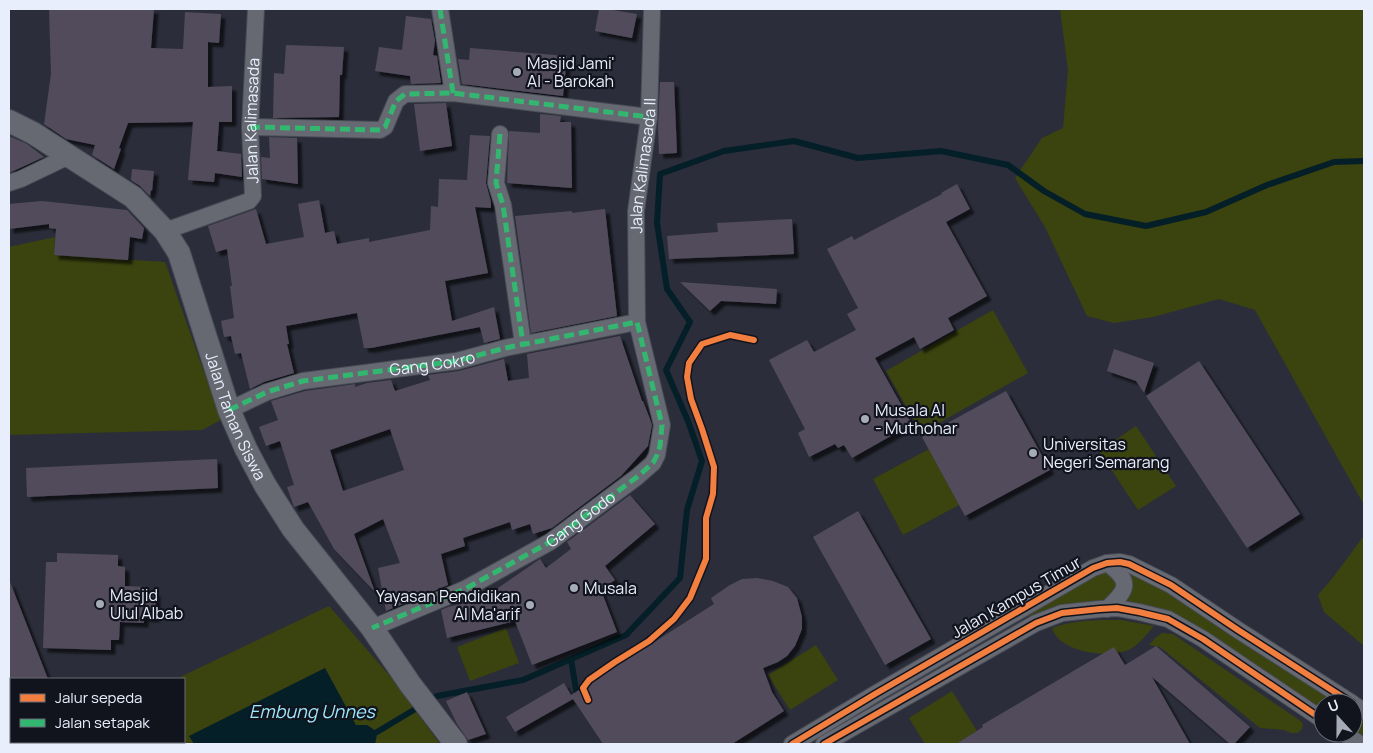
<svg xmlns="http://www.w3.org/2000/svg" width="1373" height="753" font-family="Manrope,sans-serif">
<defs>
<filter id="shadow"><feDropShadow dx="4.5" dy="4.5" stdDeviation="1" flood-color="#0009"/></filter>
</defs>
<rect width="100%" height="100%" fill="#2b2e3a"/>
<path fill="#3b430e" d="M 1060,9 L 1364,9 L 1364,505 L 1255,310 L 1219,299 L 1153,317 L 1114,323 L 1087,316 L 1045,227 L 1015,178 L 1042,138 L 1063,128 L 1068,70 Z
M 55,237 L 54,255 L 165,262 L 221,420 L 202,430 L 9,435 L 9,247 Z
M 993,310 L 1028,373 L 921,433 L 886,371 Z
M 1136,426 L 1176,486 L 1138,510 L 1099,451 Z
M 929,449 L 959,505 L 903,535 L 873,479 Z
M 1364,529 L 1364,646 L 1324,612 L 1318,595 L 1331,580 L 1363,537 Z
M 1120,562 L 1352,703 L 1323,703 L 1323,720 L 1203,639 L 1117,608 C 1134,588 1138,584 1120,562 Z
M 1107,563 L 1124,579 L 1107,609 L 1036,623 L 1028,616 L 1029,605 Z
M 329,606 L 389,675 L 440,744 L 375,744 L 378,732 L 367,725 L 356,725 L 190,736 L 194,744 L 151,744 L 150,742 L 184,742 L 184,679 L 176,679 Z
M 1100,620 L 1121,620 L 1154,626 C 1148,633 1140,643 1132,648 C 1112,660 1059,653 1052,628 C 1068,622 1083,621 1100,620 Z
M 506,628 L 519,663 L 470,681 L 457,647 Z
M 1162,633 L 1173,634 L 1302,722 L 1303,726 L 1301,730 L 1298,733 L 1291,733 L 1284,730 L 1260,728 L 1160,647 L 1149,645 L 1156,637 Z
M 816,645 L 838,680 L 790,710 L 768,675 Z
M 952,691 L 977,731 L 956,744 L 925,744 L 909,718 Z
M 1353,704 L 1364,711 L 1364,744 L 1353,733 Z"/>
<path fill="#041f27" d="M 325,668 L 356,725 L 367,725 L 377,732 L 375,744 L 194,744 L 189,736 Z"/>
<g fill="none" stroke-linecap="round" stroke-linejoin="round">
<path stroke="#041f27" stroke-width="6" d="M 571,659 L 577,696
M 377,732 L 437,696 L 523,680 L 626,635 L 680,578 L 687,510 L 702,461 L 688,421 L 666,370 L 690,322 L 667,289 L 657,223 L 660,174 L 724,151 L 794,141 L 858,158 L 941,151 L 1008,165 L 1044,191 L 1085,214 L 1146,226 L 1206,212 L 1267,185 L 1334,162 L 1364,161"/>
</g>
<path fill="#514b5c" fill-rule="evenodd" filter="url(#shadow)" d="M 49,9 L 154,9 L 151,48 L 183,49 L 185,12 L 221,14 L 219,43 L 208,42 L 208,87 L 232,86 L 232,122 L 219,122 L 217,151 L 241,154 L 242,177 L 215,173 L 214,182 L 188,180 L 193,122 L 128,123 L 119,148 L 121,149 L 114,169 L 92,155 L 95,145 L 66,139 L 44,124 L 51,74 Z
M 599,9 L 607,9 L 637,14 L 632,38 L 595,31 Z
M 406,16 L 431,19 L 435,41 L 433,55 L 437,56 L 441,83 L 411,84 L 410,76 L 375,71 L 379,47 L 402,50 Z
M 286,45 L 344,47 L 342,75 L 340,75 L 339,117 L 273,118 L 274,73 L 284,74 Z
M 470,48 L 567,56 L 563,96 L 462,84 L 458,59 L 469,60 Z
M 660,82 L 674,82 L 677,153 L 659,154 L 658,128 Z
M 446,103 L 452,146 L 420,151 L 414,104 Z
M 540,114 L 561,116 L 560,122 L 571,122 L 572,188 L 507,183 L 509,131 L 540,133 Z
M 470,135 L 490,136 L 486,183 L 491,202 L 491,208 L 475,207 L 488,273 L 445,281 L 452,321 L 494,307 L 500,339 L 484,343 L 480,327 L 371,348 L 364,348 L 357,313 L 286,326 L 289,344 L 287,344 L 294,373 L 264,382 L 250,389 L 241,353 L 235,354 L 231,336 L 224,337 L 221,321 L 234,318 L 230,286 L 232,286 L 227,249 L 216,252 L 208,226 L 256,209 L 266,244 L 304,237 L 298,204 L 319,200 L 325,233 L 334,231 L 337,244 L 369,238 L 369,242 L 430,230 L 431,206 L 438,207 L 439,179 L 467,180 Z
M 9,136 L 27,144 L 44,157 L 9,173 Z
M 269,137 L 297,138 L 298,184 L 262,179 L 261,157 L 270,158 Z
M 132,169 L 154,171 L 152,191 L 151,190 L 150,196 L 140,186 L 131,180 Z
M 957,184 L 970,209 L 946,222 L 987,296 L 948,318 L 954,330 L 920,349 L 914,337 L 875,358 L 912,424 L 852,458 L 844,445 L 838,448 L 835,444 L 809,457 L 798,433 L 805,429 L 769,360 L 807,340 L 814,352 L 856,330 L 847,314 L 858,308 L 827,249 L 852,236 L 854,240 L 942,194 L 941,193 Z
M 42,201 L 127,210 L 144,228 L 142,239 L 130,237 L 128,260 L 54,255 L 56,229 L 49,228 L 49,224 L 9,229 L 9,204 Z
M 605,209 L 617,316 L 531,333 L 515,216 L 572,211 L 572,213 Z
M 792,219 L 794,254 L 669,259 L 667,236 L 718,232 L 717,223 Z
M 680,282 L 777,289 L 776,304 L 721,301 L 710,311 Z
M 620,336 L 642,401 L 643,401 L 650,419 L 652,425 L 648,446 L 621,476 L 552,528 L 533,534 L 530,524 L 512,530 L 510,522 L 463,538 L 465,546 L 441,554 L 448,585 L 386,611 L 378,568 L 400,563 L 383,519 L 354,534 L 375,592 L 334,549 L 308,502 L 294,507 L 287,487 L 294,485 L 280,441 L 266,446 L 259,427 L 278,420 L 271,401 L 305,391 L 355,384 L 355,387 L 367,383 L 391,380 L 395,391 L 430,380 L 428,375 L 459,371 L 504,359 L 508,381 L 529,378 L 527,354 ZM 390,429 L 404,470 L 343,491 L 330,450 Z
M 1114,349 L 1154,363 L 1144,393 L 1136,381 L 1107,371 Z
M 1199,361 L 1300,514 L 1247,548 L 1146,396 Z
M 1006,391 L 1050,470 L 965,516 L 922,437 Z
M 217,459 L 218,488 L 27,497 L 26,468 Z
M 630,495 L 655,524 L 605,566 L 615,580 L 601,590 L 617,632 L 532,665 L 515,621 L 447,638 L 441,610 L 448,607 L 482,599 L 540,559 L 546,568 L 571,549 L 567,542 Z
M 858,511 L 931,639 L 885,665 L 813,537 Z
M 57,553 L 118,555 L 118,566 L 125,567 L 125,586 L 146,587 L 145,591 L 156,592 L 155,618 L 144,617 L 144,623 L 120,622 L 119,640 L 111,640 L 111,650 L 43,648 L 46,562 L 57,562 Z
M 757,578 L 773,581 L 788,587 L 797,598 L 802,617 L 802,629 L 795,646 L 787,656 L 778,662 L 763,668 L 772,692 L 784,711 L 732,744 L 603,744 L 573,699 L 515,732 L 506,717 L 564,683 L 571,695 L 714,604 L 711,598 L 730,585 L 742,579 Z
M 9,582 L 10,582 L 48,679 L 9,679 Z
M 1156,646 L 1250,727 L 1234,744 L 1230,744 L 1152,677 L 1190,744 L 956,744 L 983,727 L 982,725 L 1114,647 L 1125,665 Z
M 467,692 L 486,734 L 468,740 L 457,724 L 446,701 Z"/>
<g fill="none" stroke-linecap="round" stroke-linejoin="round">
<defs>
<g id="minor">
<path d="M 440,9 L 453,93"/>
<path d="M 250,127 L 380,130 L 385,127 L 396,101 L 405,94 L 453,93 L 649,117"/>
<path d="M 500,134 L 496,183 L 503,205 L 523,344"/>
<path d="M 9,183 L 21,179 L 69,156"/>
<path id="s1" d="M 165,231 L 249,201 L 253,196 L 250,127 L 256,9"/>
<path id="s2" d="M 229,410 L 267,392 L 303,381 L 457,361 L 505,348 L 637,322"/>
<path d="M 1107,609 C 1128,589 1132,582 1107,563"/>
<path id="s3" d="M 372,628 L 465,589 L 550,542 L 637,477 L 653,463 L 657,455 L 662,425 L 637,322 L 636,211 L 649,117 L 652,9"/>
<path d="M 1353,704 L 1364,711"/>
<path d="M 1343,733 L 1360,744"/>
<path d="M 792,744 L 875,694 L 1093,568 L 1107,563 L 1120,562 L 1129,564 L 1171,585 L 1238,630 L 1352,703"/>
<path d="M 824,744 L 1036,623 L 1062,613 L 1100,609 L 1117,608 L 1139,612 L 1168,619 L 1203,639 L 1323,720"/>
</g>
<g id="secondary">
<path id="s4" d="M 9,121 L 33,133 L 133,197 L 165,231 L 179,253 L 229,410 L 246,449 L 265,485 L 293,529 L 372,628 L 410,684 L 456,744"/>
</g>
</defs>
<use href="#minor" stroke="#474b55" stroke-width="18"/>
<use href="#secondary" stroke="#474b55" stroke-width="24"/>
<use href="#minor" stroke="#666972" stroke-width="16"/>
<use href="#secondary" stroke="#666972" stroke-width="22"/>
<path stroke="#33b770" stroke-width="5" stroke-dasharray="10 5" stroke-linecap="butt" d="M 440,9 L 453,93
M 250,127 L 380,130 L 385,127 L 396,101 L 405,94 L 453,93 L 649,117
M 500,134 L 496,183 L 503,205 L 523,344
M 229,410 L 267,392 L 303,381 L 457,361 L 505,348 L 637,322 L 662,425 L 660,446 L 657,455 L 653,463 L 637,477 L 550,542 L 465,589 L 372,628"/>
<defs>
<path id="cycleway" d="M 588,700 L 583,688 L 589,680 L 615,662 L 649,641 L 674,619 L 690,598 L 706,559 L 706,518 L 713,494 L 714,467 L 702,429 L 691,399 L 687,377 L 689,363 L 702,344 L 730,335 L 754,340
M 792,744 L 875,694 L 1093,568 L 1107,563 L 1120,562 L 1129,564 L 1171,585 L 1238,630 L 1352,703
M 824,744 L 1036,623 L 1062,613 L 1100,609 L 1117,608 L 1139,612 L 1168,619 L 1203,639 L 1323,720"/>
</defs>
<use href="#cycleway" stroke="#12141d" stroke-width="9"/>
<use href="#cycleway" stroke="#f27e40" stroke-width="6"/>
</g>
<g fill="#a6abb8" stroke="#12141d" stroke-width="2">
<circle cx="517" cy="72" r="5"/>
<circle cx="865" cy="419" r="5"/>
<circle cx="1033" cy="453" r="5"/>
<circle cx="574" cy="588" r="5"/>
<circle cx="100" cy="604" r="5"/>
<circle cx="530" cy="605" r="5"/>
</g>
<g text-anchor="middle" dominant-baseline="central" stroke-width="4.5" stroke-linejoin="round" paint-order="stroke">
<g font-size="16" fill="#e9eefc" stroke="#12141d" text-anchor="start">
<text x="527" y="63">Masjid Jami'<tspan x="527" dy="18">Al - Barokah</tspan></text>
<text x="875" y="410">Musala Al<tspan x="875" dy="18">- Muthohar</tspan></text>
<text x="1043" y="444">Universitas<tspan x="1043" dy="18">Negeri Semarang</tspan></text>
<text x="584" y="588">Musala</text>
<text x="110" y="595">Masjid<tspan x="110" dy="18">Ulul Albab</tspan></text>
<text x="520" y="596" text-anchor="end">Yayasan Pendidikan<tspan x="520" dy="18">Al Ma'arif</tspan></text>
</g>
<g font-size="16" fill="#e9eefc" stroke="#12141d">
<text stroke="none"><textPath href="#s1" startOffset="171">Jalan Kalimasada</textPath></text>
<text stroke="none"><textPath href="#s3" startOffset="630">Jalan Kalimasada II</textPath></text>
<text stroke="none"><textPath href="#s2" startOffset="210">Gang Cokro</textPath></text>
<text stroke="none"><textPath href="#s4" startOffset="391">Jalan Taman Siswa</textPath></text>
<text stroke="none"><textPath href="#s3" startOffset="236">Gang Godo</textPath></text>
<text transform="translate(1016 597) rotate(-30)">Jalan Kampus Timur</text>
</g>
<g font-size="18" font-style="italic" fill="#9de8fe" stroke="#12141d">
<text x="312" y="711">Embung Unnes</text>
</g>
</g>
<rect width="1373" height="753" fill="none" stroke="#e9eefc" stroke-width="20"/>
<rect x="10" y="678" width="175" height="65" fill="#12141d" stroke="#686b76"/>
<rect x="20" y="694" width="25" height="8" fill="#f27e40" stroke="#686b76"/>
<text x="55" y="703" font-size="15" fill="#e9eefc">Jalur sepeda</text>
<rect x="20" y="719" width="25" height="8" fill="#33b770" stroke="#686b76"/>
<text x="55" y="728" font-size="15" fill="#e9eefc">Jalan setapak</text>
<g transform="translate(1338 718) rotate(339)"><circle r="24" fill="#12141d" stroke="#686b76"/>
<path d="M0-4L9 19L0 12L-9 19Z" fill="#a6abb8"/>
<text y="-8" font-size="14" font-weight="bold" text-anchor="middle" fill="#e9eefc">U</text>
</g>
</svg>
